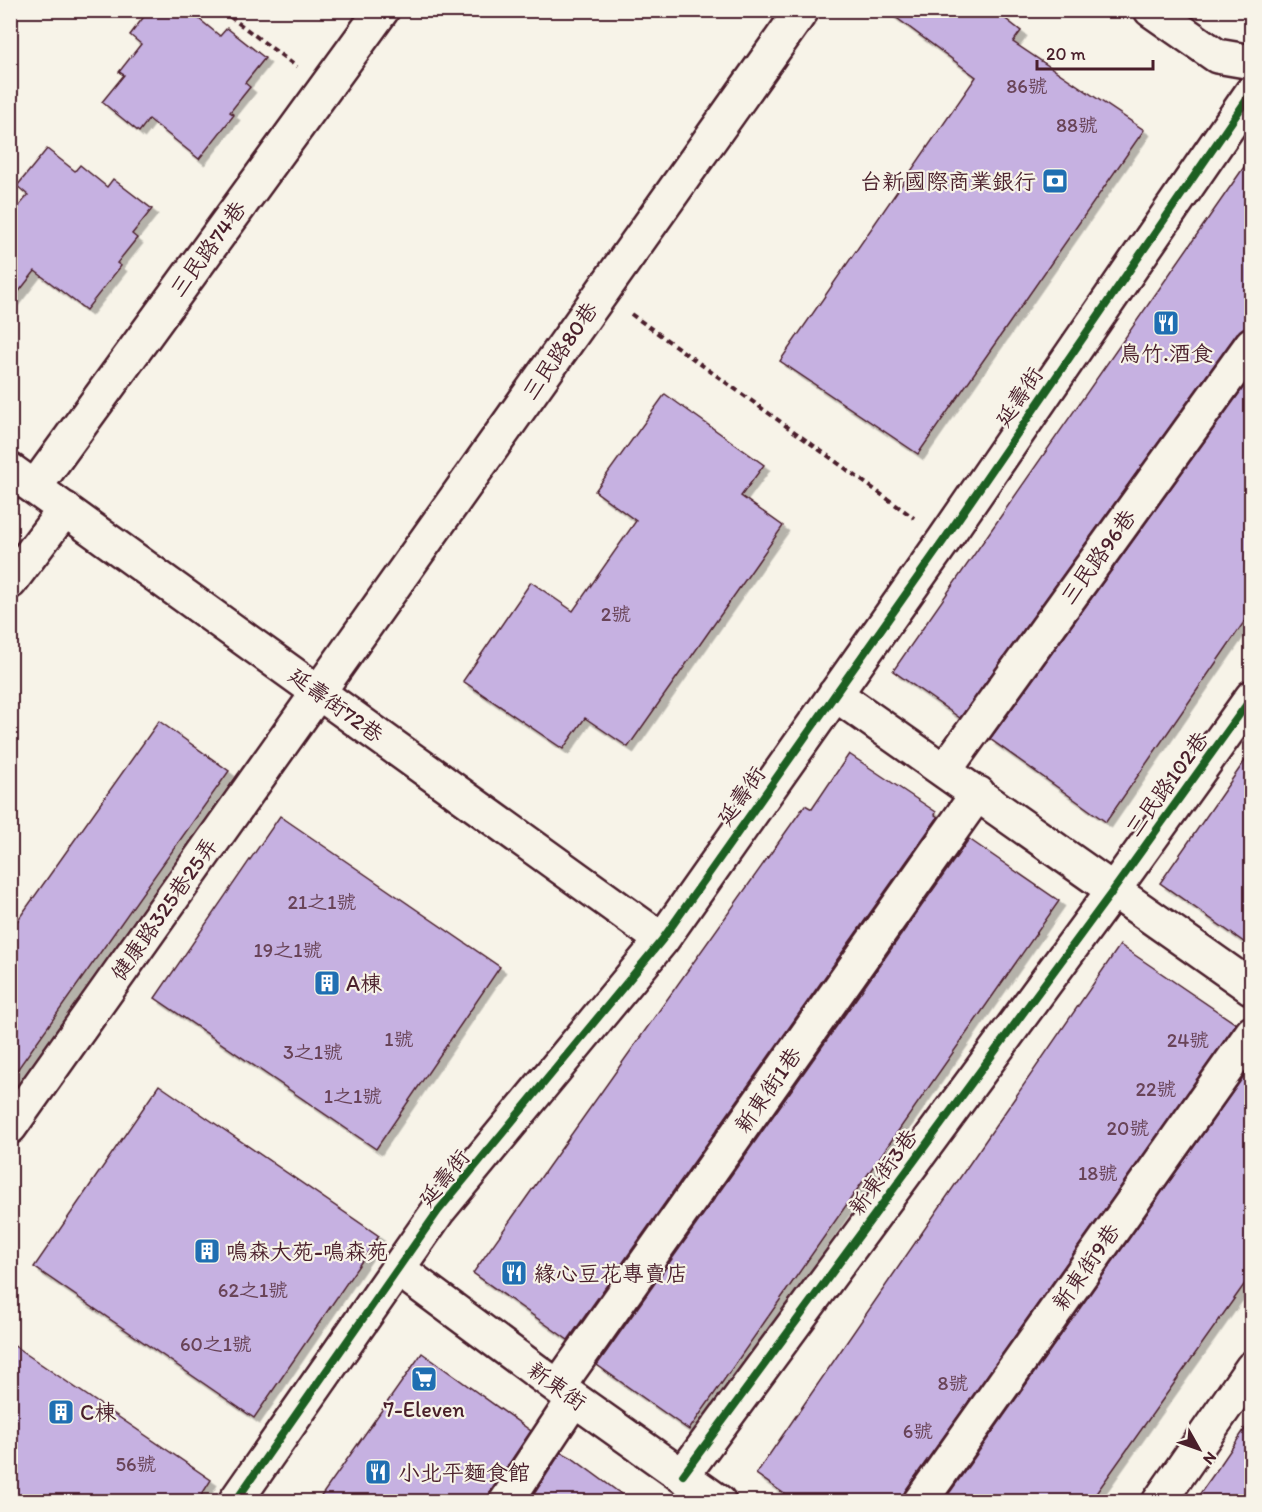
<svg xmlns="http://www.w3.org/2000/svg" width="1262" height="1512" font-family="Itim,'LXGW WenKai TC',sans-serif">
<defs>
<filter id="shadow"><feDropShadow dx="5.5" dy="5.5" stdDeviation="0" flood-color="#0004"/></filter>
</defs>
<rect width="100%" height="100%" fill="#f7f3e8"/>
<filter id="ink" filterUnits="userSpaceOnUse"><feTurbulence type="fractalNoise" baseFrequency=".0167" numOctaves="2"/><feDisplacementMap in="SourceGraphic" scale="12" xChannelSelector="R" yChannelSelector="G"/><feConvolveMatrix kernelMatrix="1 2 1 2 8 2 1 2 1" color-interpolation-filters="sRGB"/></filter>
<g filter="url(#ink)">
<path fill="#c6b1e1" stroke="#4a1f2b" stroke-width="1.5" filter="url(#shadow)" d="M 149,10 L 188,10 L 220,36 L 227,28 L 265,58 L 245,83 L 250,87 L 230,112 L 234,115 L 199,159 L 149,119 L 139,132 L 102,102 L 124,75 L 119,72 L 141,44 L 130,35 Z
M 886,10 L 994,10 L 1021,31 L 1013,42 L 1144,130 L 918,454 L 780,361 L 976,77 Z
M 47,149 L 75,171 L 80,165 L 107,187 L 113,179 L 152,209 L 132,234 L 137,238 L 117,263 L 121,266 L 86,310 L 35,271 L 10,303 L 10,217 L 28,195 L 17,186 Z
M 1251,157 L 1251,326 L 1237,333 L 960,718 L 893,671 Z
M 1251,377 L 1251,612 L 1106,822 L 990,739 Z
M 665,394 L 764,465 L 741,496 L 783,526 L 628,747 L 585,718 L 563,749 L 463,681 L 531,582 L 573,611 L 636,521 L 595,491 Z
M 159,721 L 229,771 L 10,1080 L 10,931 Z
M 1251,752 L 1251,947 L 1160,883 Z
M 849,754 L 936,812 L 935,815 L 938,817 L 568,1340 L 473,1273 L 805,805 L 812,809 Z
M 280,816 L 500,967 L 376,1149 L 155,998 Z
M 969,839 L 1059,901 L 689,1430 L 597,1365 Z
M 1120,945 L 1236,1024 L 905,1491 L 901,1502 L 796,1502 L 756,1474 Z
M 1251,1066 L 1251,1275 L 1090,1502 L 943,1502 Z
M 159,1085 L 379,1236 L 254,1418 L 34,1267 Z
M 10,1343 L 211,1480 L 197,1502 L 10,1502 Z
M 422,1353 L 531,1431 L 490,1492 L 487,1502 L 317,1502 Z
M 1251,1420 L 1251,1502 L 1194,1502 L 1221,1464 Z
M 561,1452 L 572,1458 L 632,1502 L 529,1502 Z"/>
<g fill="none" stroke-linecap="round" stroke-linejoin="round">
<defs>
<path id="minor" d="M 1151,10 L 1217,56 L 1252,62
M 10,470 L 662,940
M 35,487 L 382,10
M 10,582 L 65,509
M 835,694 L 1252,988
M 945,770 L 1252,344
M 10,1127 L 802,10
M 397,1268 L 574,1399 L 719,1502
M 558,1387 L 978,793
M 683,1475 L 1112,892 L 1252,697
M 235,1502 L 438,1211 L 662,940 L 944,540 L 1252,92
M 506,1502 L 574,1399
M 920,1502 L 1252,1033
M 1159,1502 L 1252,1368"/>
</defs>
<use href="#minor" stroke="#4a1f2b" stroke-width="38"/>
<path stroke="#4a1f2b" stroke-width="4" stroke-dasharray="6 4.5" stroke-linecap="butt" d="M 221,10 L 297,67
M 631,314 L 914,518"/>
<use href="#minor" stroke="#f7f3e8" stroke-width="33"/>
<defs>
<path id="cycleway" d="M 683,1475 L 1112,892 L 1252,697
M 235,1502 L 438,1211 L 662,940 L 944,540 L 1252,92"/>
</defs>
<use href="#cycleway" stroke="#f7f3e8" stroke-width="11"/>
<use href="#cycleway" stroke="#1b5e20" stroke-width="8"/>
</g>
</g>
<defs>
<symbol id="bank-square" viewBox="-11 -11 22 22"><rect x="-9" y="-9" width="18" height="18" rx="4" fill="#1f6fb2" stroke="#f7f3e8"/><path d="M-6-4H6V4H-6ZM0-2.3a2.3 2.3 0 1 0 0 4.6a2.3 2.3 0 1 0 0-4.6Z" fill="#fff"/></symbol>
<symbol id="restaurant-square" viewBox="-11 -11 22 22"><rect x="-9" y="-9" width="18" height="18" rx="4" fill="#1f6fb2" stroke="#f7f3e8"/><path d="M-5-6h1v4h1v-4h1v4h1v-4h1v5L-1.5 .5V6h-2V.5L-5-1ZM5-6V6H3V1.5H1.5Q1.5-4 5-6Z" fill="#fff"/></symbol>
<symbol id="building-square" viewBox="-11 -11 22 22"><rect x="-9" y="-9" width="18" height="18" rx="4" fill="#1f6fb2" stroke="#f7f3e8"/><path d="M-4-6H4V6H1V3H-1V6H-4ZM-2.5-4.3h1.7v1.8h-1.7ZM.8-4.3h1.7v1.8H.8ZM-2.5-1h1.7V.8h-1.7ZM.8-1h1.7V.8H.8Z" fill="#fff"/></symbol>
<symbol id="supermarket-square" viewBox="-11 -11 22 22"><rect x="-9" y="-9" width="18" height="18" rx="4" fill="#1f6fb2" stroke="#f7f3e8"/><path d="M-6-5.5h2.5l.6 2H6L4.5 2H-2.5L-4.4-4H-6ZM-1.5 3.2a1.3 1.3 0 1 0 .1 0ZM3 3.2a1.3 1.3 0 1 0 .1 0Z" fill="#fff"/></symbol>
</defs>
<g fill-rule="evenodd">
<use href="#bank-square" x="1040" y="166" width="30" height="30"/>
<use href="#restaurant-square" x="1151" y="308" width="30" height="30"/>
<use href="#building-square" x="312" y="968" width="30" height="30"/>
<use href="#building-square" x="192" y="1236" width="30" height="30"/>
<use href="#restaurant-square" x="499" y="1258" width="30" height="30"/>
<use href="#supermarket-square" x="409" y="1364" width="30" height="30"/>
<use href="#building-square" x="46" y="1397" width="30" height="30"/>
<use href="#restaurant-square" x="363" y="1457" width="30" height="30"/>
</g>
<g text-anchor="middle" dominant-baseline="central" stroke-width="4.5" stroke-linejoin="round" paint-order="stroke">
<g font-size="20" fill="#694458">
<text x="1027" y="86">86號</text>
<text x="1077" y="125">88號</text>
<text x="616" y="614">2號</text>
<text x="322" y="902">21之1號</text>
<text x="288" y="950">19之1號</text>
<text x="399" y="1039">1號</text>
<text x="1188" y="1040">24號</text>
<text x="313" y="1052">3之1號</text>
<text x="1156" y="1089">22號</text>
<text x="353" y="1096">1之1號</text>
<text x="1128" y="1128">20號</text>
<text x="1098" y="1173">18號</text>
<text x="253" y="1290">62之1號</text>
<text x="216" y="1344">60之1號</text>
<text x="953" y="1383">8號</text>
<text x="918" y="1431">6號</text>
<text x="136" y="1464">56號</text>
</g>
<g font-size="22" fill="#4a1f2b" stroke="#f7f3e8" text-anchor="start">
<text x="1036" y="181" text-anchor="end">台新國際商業銀行</text>
<text x="1166" y="353" text-anchor="middle">鳥竹.酒食</text>
<text x="346" y="983">A棟</text>
<text x="226" y="1251">鳴森大苑-鳴森苑</text>
<text x="534" y="1273">緣心豆花專賣店</text>
<text x="424" y="1409" text-anchor="middle">7-Eleven</text>
<text x="80" y="1412">C棟</text>
<text x="398" y="1472">小北平麵食館</text>
</g>
<g font-size="22" fill="#4a1f2b" stroke="#f7f3e8">
<text transform="translate(208 249) rotate(-54)">三民路74巷</text>
<text transform="translate(560 351) rotate(-55)">三民路80巷</text>
<text transform="translate(1019 397) rotate(-56)">延壽街</text>
<text transform="translate(1098 557) rotate(-54)">三民路96巷</text>
<text transform="translate(336 705) rotate(36)">延壽街72巷</text>
<text transform="translate(1167 784) rotate(-54)">三民路102巷</text>
<text transform="translate(741 796) rotate(-55)">延壽街</text>
<text transform="translate(164 909) rotate(-55)">健康路325巷25弄</text>
<text transform="translate(768 1090) rotate(-55)">新東街1巷</text>
<text transform="translate(883 1172) rotate(-54)">新東街3巷</text>
<text transform="translate(444 1178) rotate(-51)">延壽街</text>
<text transform="translate(1086 1267) rotate(-55)">新東街9巷</text>
<text transform="translate(557 1386) rotate(36)">新東街</text>
</g>
</g>
<rect width="1262" height="1512" fill="none" stroke="#f7f3e8" stroke-width="36"/>
<rect x="18" y="18" width="1226" height="1476" fill="none" stroke="#4a1f2b" stroke-width="2" filter="url(#ink)"/>
<g transform="translate(1199 1449) rotate(130)" stroke="#f7f3e8" stroke-width="4.5" paint-order="stroke">
<path d="M0-4.5L10 22L0 15L-10 22Z" fill="#4a1f2b"/>
<text y="-9" font-size="16" font-weight="bold" text-anchor="middle" fill="#4a1f2b">N</text>
</g>
<path d="M1037 60v9h116v-9" fill="none" stroke="#4a1f2b" stroke-width="3"/>
<text x="1046" y="60" font-size="18" fill="#4a1f2b" stroke="#f7f3e8" stroke-width="4.5" paint-order="stroke">20 m</text>
</svg>
